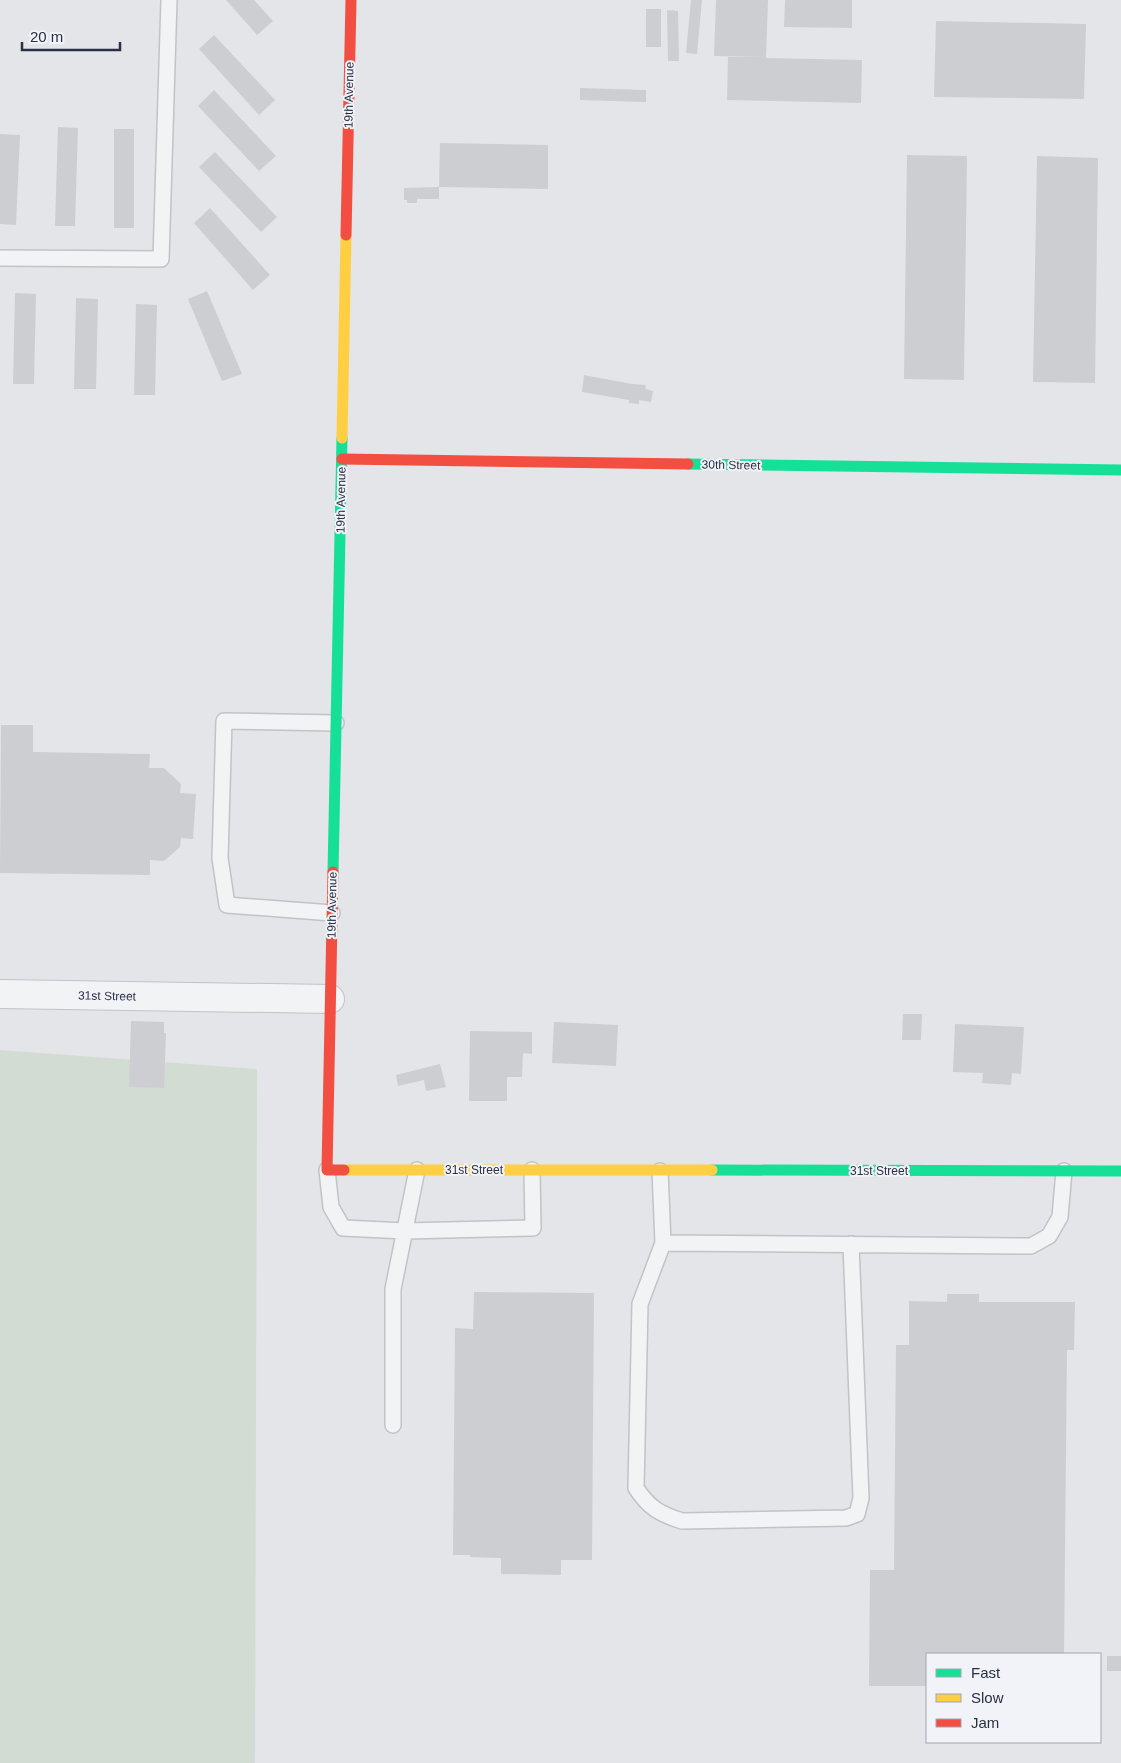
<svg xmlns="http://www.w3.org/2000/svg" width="1121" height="1763" font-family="Helvetica,sans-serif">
<rect width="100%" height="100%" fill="#e3e5e8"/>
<path fill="#d2dcd3" d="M 0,1050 L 257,1069 L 255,1763 L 0,1763 Z"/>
<path fill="#cdced2" d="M 226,0 L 254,0 L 273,21 L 257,35 Z
M 691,0 L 702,0 L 697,54 L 686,53 Z
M 716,0 L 768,0 L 766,58 L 862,60 L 861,103 L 727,100 L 728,57 L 763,57 L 714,56 Z
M 785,0 L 852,0 L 852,28 L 784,27 Z
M 646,9 L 661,9 L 661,47 L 646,47 Z
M 667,10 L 678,11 L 679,61 L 668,61 Z
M 936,21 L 1086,24 L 1084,99 L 934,97 Z
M 214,35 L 275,100 L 259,115 L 199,49 Z
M 580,88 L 646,90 L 646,102 L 580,100 Z
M 214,90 L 276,156 L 259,171 L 198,106 Z
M 58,127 L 78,128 L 75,226 L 55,226 Z
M 114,129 L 134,129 L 134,228 L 114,228 Z
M 0,134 L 20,135 L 16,225 L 0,224 Z
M 440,143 L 548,145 L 548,189 L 439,187 Z
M 215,152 L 277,217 L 261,232 L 199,167 Z
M 907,155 L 967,156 L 964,380 L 904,379 Z
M 1037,156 L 1098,158 L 1095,383 L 1033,382 Z
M 439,187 L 439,199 L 417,199 L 417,203 L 407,203 L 407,200 L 404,200 L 404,188 Z
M 210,208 L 270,275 L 253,290 L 194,223 Z
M 207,291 L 242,374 L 222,381 L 188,299 Z
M 15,293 L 36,294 L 34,384 L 13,384 Z
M 76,298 L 98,299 L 96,389 L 74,389 Z
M 136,304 L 157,305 L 155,395 L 134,395 Z
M 584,375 L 632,384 L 646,385 L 645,389 L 653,391 L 651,402 L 639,400 L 639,404 L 629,403 L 629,400 L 582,392 Z
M 1,725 L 33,725 L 33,752 L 150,754 L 149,768 L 164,768 L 181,784 L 180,793 L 196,794 L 193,839 L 181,838 L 180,847 L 164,861 L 150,860 L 150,875 L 0,873 Z
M 903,1014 L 922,1014 L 921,1040 L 902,1040 Z
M 131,1021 L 164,1022 L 164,1033 L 166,1033 L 164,1088 L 129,1087 Z
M 554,1022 L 618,1025 L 616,1066 L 552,1063 Z
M 955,1024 L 1024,1027 L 1021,1074 L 1012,1073 L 1011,1085 L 982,1083 L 983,1073 L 953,1072 Z
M 470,1031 L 532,1032 L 532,1054 L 523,1053 L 522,1077 L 507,1077 L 507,1101 L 469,1101 Z
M 440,1064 L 446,1087 L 426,1091 L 424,1080 L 398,1086 L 396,1075 Z
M 474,1292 L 594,1293 L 592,1560 L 561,1560 L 561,1575 L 501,1574 L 501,1558 L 470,1557 L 470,1555 L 453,1555 L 455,1328 L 473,1329 Z
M 947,1294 L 979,1294 L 979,1302 L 1075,1302 L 1074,1350 L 1067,1350 L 1064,1654 L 927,1654 L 927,1686 L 869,1686 L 870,1570 L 894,1570 L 896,1345 L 909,1345 L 909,1301 L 947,1302 Z
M 1107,1656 L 1121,1656 L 1121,1671 L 1107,1671 Z"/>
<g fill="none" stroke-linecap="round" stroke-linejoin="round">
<defs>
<path id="lane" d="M 0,258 L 161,259 L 169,0
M 332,913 L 227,905 L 220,858 L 224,721 L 336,723
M 327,1170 L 331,1207 L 343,1228 L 405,1231 L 533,1228 L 532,1170
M 660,1171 L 663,1243 L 1031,1246 L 1049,1236 L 1060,1217 L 1064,1171
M 663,1243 L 640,1304 L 636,1488 C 649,1508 660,1514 682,1521 L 846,1518 L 857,1514 L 861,1498 L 851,1244
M 393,1425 L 393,1289 L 417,1170"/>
<path id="street" d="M 0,994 L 330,999"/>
</defs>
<use href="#lane" stroke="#c1c3c6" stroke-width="18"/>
<use href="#street" stroke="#c1c3c6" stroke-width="30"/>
<use href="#lane" stroke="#f2f3f5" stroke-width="15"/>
<use href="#street" stroke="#f2f3f5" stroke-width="28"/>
<path stroke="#16e098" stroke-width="11" d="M 688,464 L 1121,470
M 333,872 L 342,438
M 712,1170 L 1121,1171"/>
<path stroke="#ffcf43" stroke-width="11" d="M 342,438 L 346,235
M 344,1170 L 712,1170"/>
<path stroke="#f24e42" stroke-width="11" d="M 346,235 L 351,0
M 342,459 L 688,464
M 333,872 L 327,1170 L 344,1170"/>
</g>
<g text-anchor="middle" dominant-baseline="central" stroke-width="4" stroke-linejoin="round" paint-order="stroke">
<g font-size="12" fill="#283043" stroke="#f1f3f8">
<text transform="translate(349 95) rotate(-89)">19th Avenue</text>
<text transform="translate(731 465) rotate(1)">30th Street</text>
<text transform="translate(341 500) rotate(-89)">19th Avenue</text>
<text transform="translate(332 905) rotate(-89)">19th Avenue</text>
<text transform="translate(107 996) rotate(1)">31st Street</text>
<text x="474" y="1170">31st Street</text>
<text x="879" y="1171">31st Street</text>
</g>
</g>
<rect x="926" y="1653" width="175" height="90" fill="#f1f3f8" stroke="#a1a5b0"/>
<rect x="936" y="1669" width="25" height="8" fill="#16e098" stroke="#a1a5b0"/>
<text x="971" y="1678" font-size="15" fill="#283043">Fast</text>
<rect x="936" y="1694" width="25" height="8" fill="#ffcf43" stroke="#a1a5b0"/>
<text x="971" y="1703" font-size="15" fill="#283043">Slow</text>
<rect x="936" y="1719" width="25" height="8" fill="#f24e42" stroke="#a1a5b0"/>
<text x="971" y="1728" font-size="15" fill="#283043">Jam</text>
<path d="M22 42v8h98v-8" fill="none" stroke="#283043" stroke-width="2.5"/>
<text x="30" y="42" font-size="15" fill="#283043" stroke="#f1f3f8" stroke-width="4" paint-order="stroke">20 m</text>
</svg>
